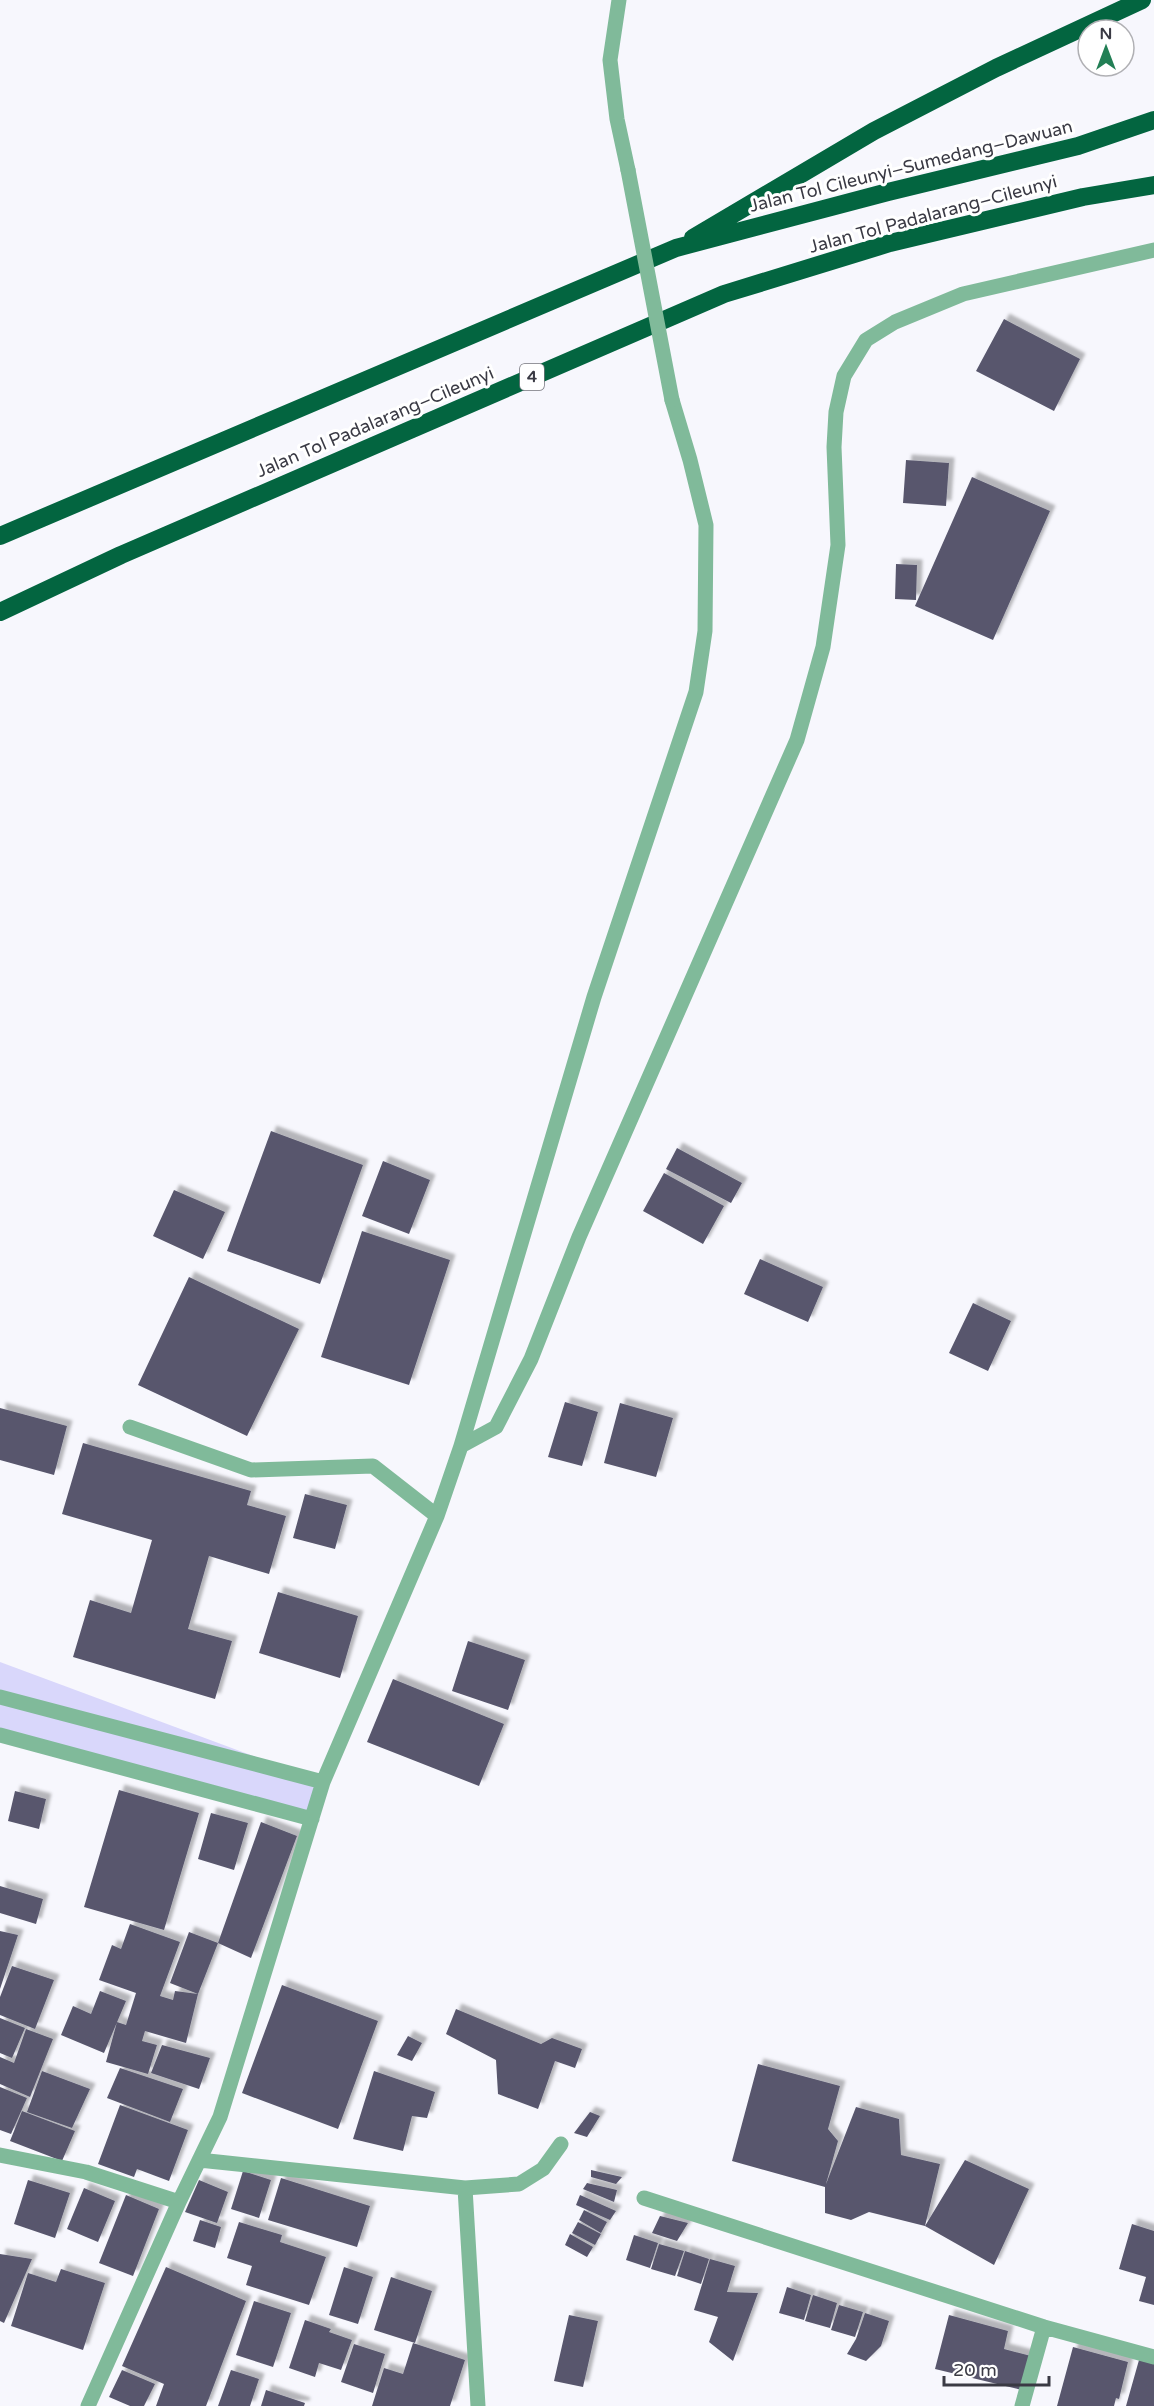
<svg xmlns="http://www.w3.org/2000/svg" width="1154" height="2406" font-family="'Varela Round',sans-serif">
<defs>
<filter id="shadow"><feDropShadow dx="5.5" dy="-5.5" stdDeviation="1.5" flood-color="#0004"/></filter>
</defs>
<rect width="100%" height="100%" fill="#f7f7fd"/>
<path fill="#d9d7fb" d="M 0,1662 L 323,1782 L 312,1819 L 0,1729 Z"/>
<path fill="#58576d" filter="url(#shadow)" d="M 1004,319 L 1080,359 L 1054,411 L 976,371 Z
M 906,460 L 949,463 L 946,506 L 903,503 Z
M 972,477 L 1050,511 L 993,640 L 915,606 Z
M 896,564 L 917,565 L 916,600 L 895,599 Z
M 271,1131 L 363,1165 L 320,1284 L 227,1251 Z
M 677,1148 L 742,1183 L 731,1203 L 666,1169 Z
M 383,1161 L 430,1180 L 409,1234 L 362,1216 Z
M 664,1173 L 724,1206 L 703,1244 L 643,1211 Z
M 174,1190 L 225,1212 L 203,1259 L 153,1236 Z
M 362,1231 L 450,1260 L 409,1385 L 321,1357 Z
M 760,1259 L 823,1287 L 808,1322 L 744,1294 Z
M 189,1277 L 299,1329 L 247,1436 L 138,1385 Z
M 973,1303 L 1011,1321 L 988,1371 L 949,1353 Z
M 565,1402 L 598,1412 L 582,1466 L 548,1457 Z
M 620,1403 L 673,1418 L 656,1477 L 604,1463 Z
M 0,1408 L 67,1426 L 54,1475 L 0,1460 Z
M 83,1443 L 251,1491 L 247,1505 L 286,1516 L 269,1574 L 209,1556 L 188,1629 L 232,1641 L 215,1699 L 73,1657 L 90,1600 L 131,1613 L 152,1540 L 62,1514 Z
M 305,1494 L 347,1505 L 335,1549 L 293,1538 Z
M 278,1592 L 358,1616 L 340,1678 L 259,1653 Z
M 468,1641 L 525,1660 L 508,1710 L 452,1691 Z
M 393,1679 L 504,1724 L 479,1786 L 367,1742 Z
M 119,1790 L 199,1813 L 164,1930 L 84,1907 Z
M 15,1791 L 46,1799 L 39,1829 L 8,1821 Z
M 211,1813 L 248,1823 L 234,1870 L 198,1859 Z
M 261,1822 L 297,1836 L 251,1958 L 218,1943 Z
M 0,1886 L 43,1899 L 36,1924 L 0,1913 Z
M 130,1924 L 180,1942 L 160,1996 L 173,2000 L 175,1991 L 198,1994 L 186,2043 L 145,2031 L 142,2041 L 157,2045 L 148,2074 L 106,2062 L 117,2022 L 126,2025 L 136,1993 L 99,1980 L 112,1945 L 121,1949 Z
M 0,1931 L 18,1935 L 0,1989 Z
M 189,1932 L 218,1943 L 198,1994 L 170,1983 Z
M 12,1966 L 54,1980 L 35,2029 L 0,2015 L 0,1997 Z
M 282,1985 L 378,2021 L 338,2129 L 242,2093 Z
M 100,1991 L 126,2001 L 104,2053 L 61,2035 L 73,2006 L 91,2014 Z
M 456,2009 L 541,2044 L 552,2038 L 582,2049 L 575,2068 L 555,2061 L 538,2109 L 498,2094 L 496,2060 L 446,2034 Z
M 0,2018 L 25,2028 L 12,2058 L 0,2053 Z
M 26,2029 L 53,2039 L 30,2097 L 0,2084 L 0,2057 L 14,2063 Z
M 408,2036 L 422,2043 L 412,2061 L 397,2055 Z
M 162,2045 L 210,2058 L 199,2089 L 151,2073 Z
M 758,2064 L 840,2086 L 828,2129 L 838,2141 L 826,2184 L 856,2107 L 899,2119 L 901,2155 L 940,2164 L 925,2226 L 869,2212 L 851,2220 L 825,2213 L 825,2187 L 732,2161 Z
M 120,2068 L 183,2089 L 170,2122 L 107,2098 Z
M 42,2071 L 90,2089 L 72,2128 L 27,2112 Z
M 374,2071 L 435,2092 L 427,2118 L 412,2116 L 403,2151 L 353,2139 Z
M 0,2087 L 27,2098 L 11,2134 L 0,2130 Z
M 120,2105 L 188,2130 L 169,2181 L 137,2169 L 134,2177 L 98,2164 Z
M 22,2111 L 75,2131 L 62,2161 L 10,2141 Z
M 590,2112 L 600,2116 L 587,2137 L 574,2133 Z
M 965,2160 L 1029,2189 L 994,2265 L 925,2226 Z
M 591,2170 L 622,2177 L 616,2184 L 591,2177 Z
M 243,2171 L 271,2180 L 259,2218 L 231,2209 Z
M 281,2178 L 370,2206 L 357,2247 L 268,2220 Z
M 28,2180 L 70,2193 L 55,2238 L 14,2224 Z
M 199,2180 L 228,2192 L 217,2223 L 185,2212 Z
M 587,2183 L 617,2190 L 614,2202 L 583,2189 Z
M 84,2188 L 115,2201 L 98,2242 L 67,2229 Z
M 126,2195 L 159,2209 L 133,2276 L 99,2263 Z
M 580,2195 L 616,2211 L 610,2220 L 576,2205 Z
M 584,2210 L 607,2222 L 601,2233 L 579,2220 Z
M 660,2216 L 688,2223 L 677,2241 L 652,2233 Z
M 200,2220 L 221,2227 L 215,2248 L 193,2241 Z
M 239,2222 L 282,2235 L 280,2242 L 326,2257 L 309,2305 L 246,2285 L 252,2266 L 227,2258 Z
M 578,2222 L 601,2234 L 595,2245 L 572,2233 Z
M 1132,2224 L 1154,2231 L 1154,2305 L 1139,2301 L 1146,2277 L 1119,2269 Z
M 570,2234 L 593,2247 L 587,2257 L 565,2245 Z
M 634,2235 L 658,2243 L 650,2268 L 626,2260 Z
M 659,2244 L 684,2251 L 675,2276 L 651,2269 Z
M 685,2251 L 709,2259 L 701,2284 L 677,2276 Z
M 0,2254 L 32,2259 L 4,2323 L 0,2321 Z
M 710,2259 L 735,2266 L 727,2292 L 758,2293 L 733,2361 L 709,2342 L 718,2317 L 694,2310 Z
M 166,2267 L 246,2301 L 206,2406 L 156,2406 L 164,2384 L 122,2366 Z
M 344,2267 L 373,2277 L 358,2324 L 329,2315 Z
M 61,2269 L 105,2283 L 83,2350 L 11,2326 L 28,2273 L 56,2282 Z
M 391,2277 L 432,2291 L 415,2343 L 374,2330 Z
M 787,2287 L 811,2295 L 804,2320 L 779,2313 Z
M 813,2295 L 837,2303 L 830,2328 L 805,2321 Z
M 254,2301 L 291,2313 L 273,2367 L 236,2355 Z
M 839,2305 L 863,2312 L 855,2337 L 831,2330 Z
M 865,2313 L 889,2321 L 881,2346 L 866,2361 L 847,2354 L 856,2339 Z
M 569,2315 L 598,2321 L 583,2387 L 554,2381 Z
M 949,2315 L 1008,2331 L 1004,2349 L 1031,2356 L 1022,2390 L 935,2369 Z
M 305,2320 L 331,2329 L 329,2332 L 352,2340 L 341,2370 L 319,2363 L 315,2377 L 289,2368 Z
M 413,2343 L 465,2360 L 450,2406 L 372,2406 L 384,2368 L 403,2374 Z
M 354,2344 L 385,2354 L 373,2393 L 341,2382 Z
M 1073,2347 L 1128,2362 L 1119,2399 L 1116,2398 L 1114,2406 L 1057,2406 Z
M 1139,2360 L 1154,2364 L 1154,2406 L 1126,2406 Z
M 122,2370 L 155,2384 L 144,2406 L 130,2406 L 109,2397 Z
M 231,2370 L 259,2379 L 250,2406 L 218,2406 Z
M 266,2390 L 305,2403 L 304,2406 L 261,2406 Z"/>
<g fill="none" stroke-linecap="round" stroke-linejoin="round">
<path stroke="#80ba9a" stroke-width="15" d="M 619,0 L 610,60 L 617,119 L 628,170
M 130,1427 L 251,1470 L 373,1466 L 437,1516
M 461,1446 L 496,1427 L 531,1359 L 579,1237 L 797,740 L 823,647 L 838,545 L 834,447 L 836,412 L 844,376 L 866,340 L 895,322 L 963,294 L 1154,250
M 0,1697 L 323,1782
M 0,1735 L 312,1819
M 0,2155 L 86,2172 L 179,2202
M 199,2160 L 465,2188 L 519,2184 L 543,2169 L 561,2144
M 465,2188 L 478,2406
M 644,2198 L 1044,2327 L 1154,2357
M 88,2406 L 179,2202 L 220,2117 L 323,1782 L 437,1516 L 461,1446 L 594,997 L 696,692 L 705,631 L 706,525 L 690,460 L 672,400
M 1022,2406 L 1044,2327"/>
<path stroke="#036540" stroke-width="18" d="M 693,238 L 874,131 L 996,68 L 1142,0
M 0,536 L 676,248 L 888,192 L 1078,146 L 1154,120
M 0,612 L 121,555 L 724,294 L 890,243 L 1083,197 L 1154,185"/>
<path stroke="#80ba9a" stroke-width="15" d="M 628,170 L 672,400"/>
</g>
<g text-anchor="middle" dominant-baseline="central" stroke-width="6" stroke-linejoin="round" paint-order="stroke">
<rect fill="#fff" stroke="#75757c" stroke-width="1.5" x="520" y="364" width="24" height="26" rx="4.5"/>
<g font-size="16" font-weight="bold" fill="#3a3a44">
<text x="532" y="377">4</text>
</g>
<g font-size="18" fill="#3a3a44" stroke="#fff">
<text transform="translate(911 166) rotate(-14)">Jalan Tol Cileunyi–Sumedang–Dawuan</text>
<text transform="translate(933 214) rotate(-15)">Jalan Tol Padalarang–Cileunyi</text>
<text transform="translate(375 422) rotate(-23)">Jalan Tol Padalarang–Cileunyi</text>
</g>
</g>
<g transform="translate(1106 48)"><circle r="28" fill="#ffffff" stroke="#b0b0b4" stroke-width="1.5"/>
<path d="M0-4.5L10 22L0 15L-10 22Z" fill="#227f55"/>
<text y="-9" font-size="16" font-weight="bold" text-anchor="middle" fill="#3a3a44">N</text>
</g>
<path d="M944 2376v9h105v-9" fill="none" stroke="#3a3a44" stroke-width="3"/>
<text x="953" y="2376" font-size="18" fill="#3a3a44" stroke="#ffffff" stroke-width="4.5" paint-order="stroke">20 m</text>
</svg>
